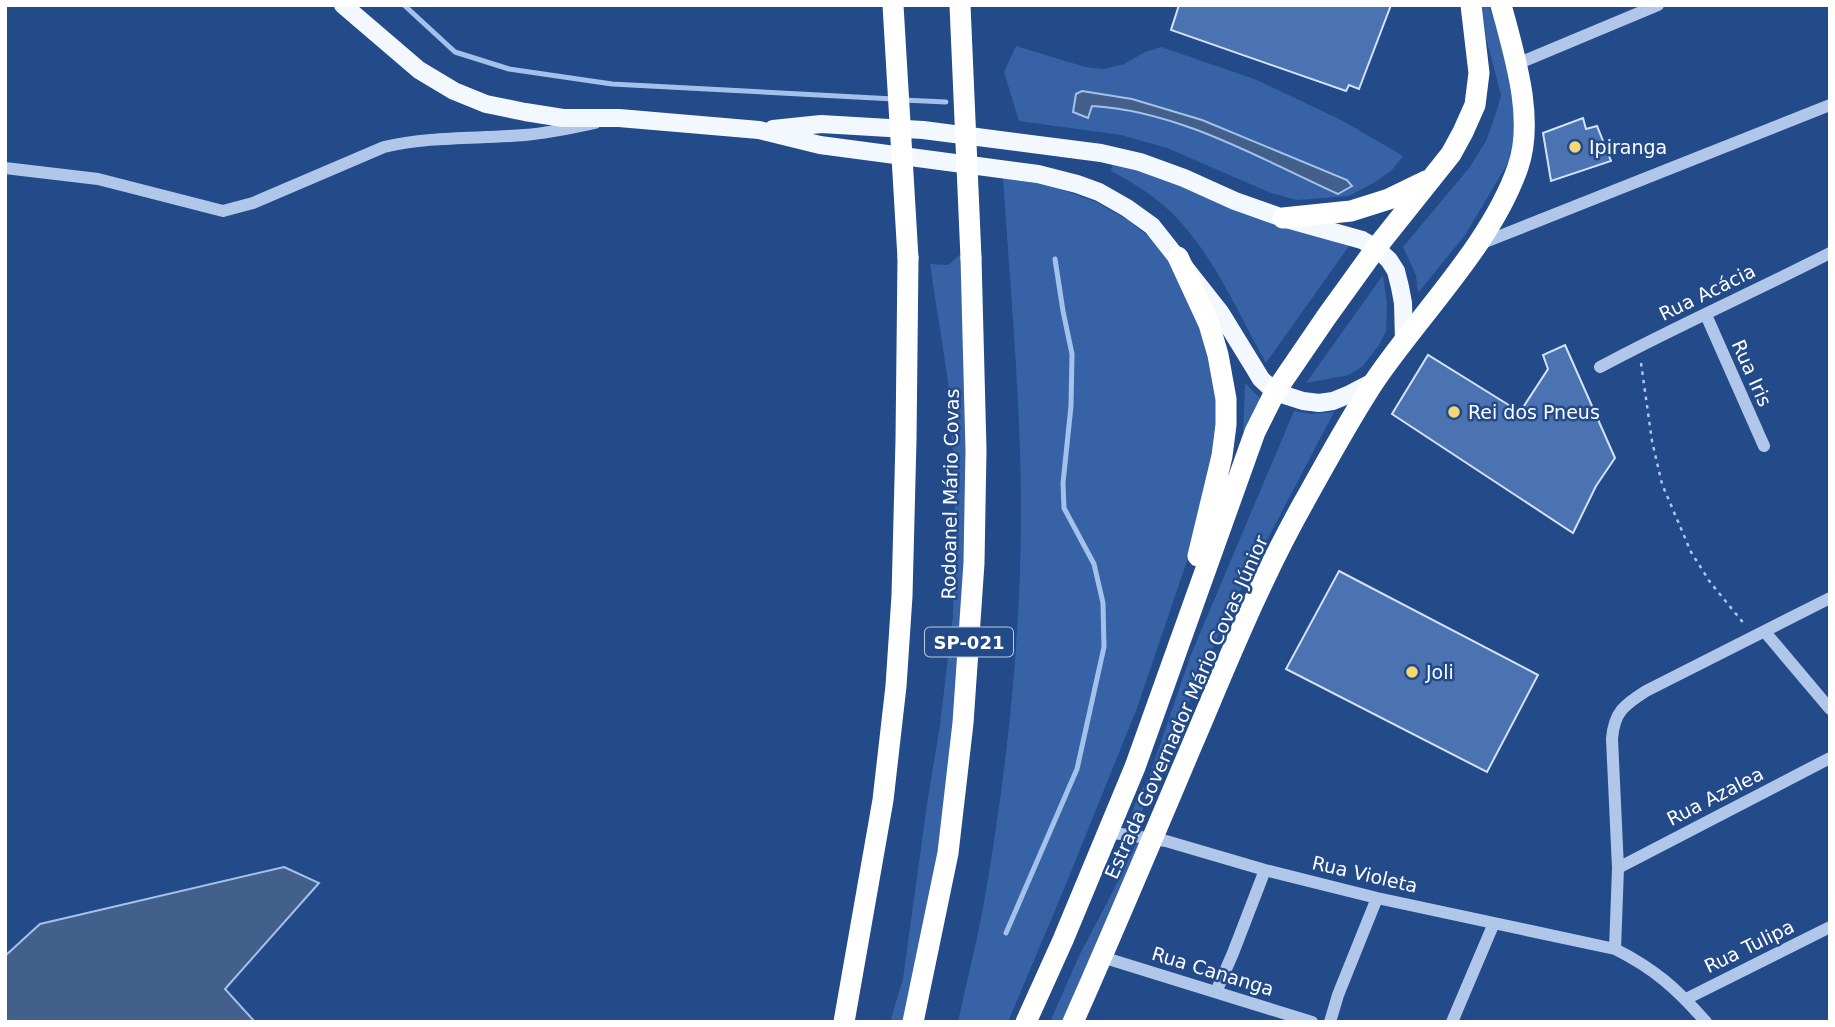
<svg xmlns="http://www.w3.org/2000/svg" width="1835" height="1027" font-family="'DejaVu Sans',sans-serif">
<rect width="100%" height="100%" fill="#234a89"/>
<path fill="#3763a6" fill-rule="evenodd" d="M 1482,5 L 1489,5 L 1509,67 L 1516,124 L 1512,156 L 1465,235 L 1418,293 L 1416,275 L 1403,247 L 1470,167 L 1487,139 L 1497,110 L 1501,95 L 1486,38 Z
M 1016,46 L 1085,67 L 1104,69 L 1124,64 L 1145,52 L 1161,47 L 1257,80 L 1343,121 L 1403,156 L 1392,170 L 1375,182 L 1349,196 L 1297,200 L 1271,193 L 1167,148 L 1121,135 L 1019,121 L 1004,72 ZM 1082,91 L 1132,99 L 1202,120 L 1338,194 C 1259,158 1179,112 1091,106 Z
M 1113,163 L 1148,170 L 1242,212 L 1349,246 L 1266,363 C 1238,313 1215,257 1174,215 C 1156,197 1134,183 1111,171 Z
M 1003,177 L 1032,180 L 1058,188 L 1096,202 L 1128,220 L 1159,245 L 1197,302 L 1220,415 L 1212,461 L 1190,552 L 1137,708 L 1064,889 L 1008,1022 L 958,1022 C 966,984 976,946 983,908 C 1006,777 1021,644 1021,511 C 1021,400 1010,288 1003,177 Z
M 963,252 L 981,546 L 914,1022 L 890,1022 L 903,979 L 927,804 L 940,725 L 953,616 L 955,520 L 953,454 L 948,381 L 930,264 L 948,265 Z
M 1383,275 L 1387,304 L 1386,331 L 1379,345 L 1363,366 L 1349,375 L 1306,383 Z
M 1245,383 L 1261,399 L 1243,433 Z
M 1294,411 L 1312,414 L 1334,412 L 1224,622 L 1136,825 L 1125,831 L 1137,799 L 1149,777 L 1190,657 Z
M 1139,842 L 1143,843 L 1062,1022 L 1050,1022 L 1079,956 L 1112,893 L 1136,844 Z"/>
<path fill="#435f8c" stroke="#a4c1eb" stroke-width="2" d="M 1082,91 L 1132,99 L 1202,120 L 1347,180 L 1352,186 L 1338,194 C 1259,158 1179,111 1092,106 L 1088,118 L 1073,112 L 1076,94 Z
M 284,867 L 319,883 L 225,989 L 255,1022 L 5,1022 L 5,956 L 40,924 Z"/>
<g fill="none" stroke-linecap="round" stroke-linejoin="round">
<path stroke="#a4c1eb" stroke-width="5" d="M 404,5 L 455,52 L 509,69 L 612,84 L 894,99
M 903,100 L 946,102
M 1006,933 L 1077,769 L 1104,647 L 1103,603 L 1094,564 L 1064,508 L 1063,483 L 1071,406 L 1072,354 L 1063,311 L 1055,259"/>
</g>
<path fill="#4b73b1" stroke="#d4e2f8" stroke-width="2" d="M 1179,5 L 1391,5 L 1359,89 L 1349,85 L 1346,91 L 1171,30 Z
M 1583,118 L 1586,129 L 1597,126 L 1611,161 L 1551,181 L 1543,133 Z
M 1565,345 L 1615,458 L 1596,486 L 1573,533 L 1392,414 L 1428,355 L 1520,412 L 1548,369 L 1543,355 Z
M 1339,571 L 1538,675 L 1487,772 L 1286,669 Z"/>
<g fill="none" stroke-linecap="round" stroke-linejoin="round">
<path stroke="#b0c7ea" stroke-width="2.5" stroke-dasharray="3.5 5" stroke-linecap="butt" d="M 1641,363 L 1652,441 L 1662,484 L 1691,552 L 1710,582 L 1745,625"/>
<path stroke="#b0c7ea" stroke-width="12" d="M 1517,64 L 1658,5
M 5,168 L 98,179 L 223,211 L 253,203 L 384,147 C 430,136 477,139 525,135 C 549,133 572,128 595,123
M 1480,244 L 1830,105
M 1706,315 L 1764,446
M 1600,367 C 1676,326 1754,292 1830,253
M 1765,632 L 1830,709
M 1108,832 L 1166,841 L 1265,870 L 1377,898 L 1615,949 C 1655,969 1677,989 1706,1022
M 1618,868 L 1830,758
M 1615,949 L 1618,868 L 1612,739 C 1614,712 1624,705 1646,691 L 1830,598
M 1102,957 L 1312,1022
M 1216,992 L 1233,953 L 1265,870
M 1686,999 L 1830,927
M 1330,1022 L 1338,995 L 1377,898
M 1452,1022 L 1494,923"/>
<path stroke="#f3f7fe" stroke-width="18" d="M 343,5 L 419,70 L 454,91 L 486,104 L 525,112 L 563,118 L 619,118 L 759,130 L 820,145 L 1038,174 L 1077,184 L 1099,192 L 1127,208 L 1152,226 L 1220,312 L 1255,369 L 1261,379 L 1275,392 L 1303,401 L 1319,403 L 1333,401 L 1350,394 L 1375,381
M 773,129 L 821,124 L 923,130 L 1101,153 L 1140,162 L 1184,178 L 1235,201 L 1283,218 L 1362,240 L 1376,248 L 1389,260 L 1396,271 L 1400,287 L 1403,303 L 1404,341"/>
<path stroke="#fff" stroke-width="21" d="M 1283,218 L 1351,211 L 1389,199 L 1426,181
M 1178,257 L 1209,324 L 1218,355 L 1226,399 L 1226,425 L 1222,456 L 1198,556
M 844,1022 L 883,800 L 896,686 L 902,596 L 906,440 L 908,258
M 913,1022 L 948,853 L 963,723 L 974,563 L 976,450 L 971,258
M 1026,1022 L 1063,940 L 1135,767 L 1255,432 L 1275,392 L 1327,316 L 1376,248 L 1451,154 L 1463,132 L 1475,105 L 1479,73 L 1471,5
M 1073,1022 C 1114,930 1153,837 1192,745 C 1227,663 1260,580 1304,502 C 1327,461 1350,418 1376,379 C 1421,313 1492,243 1518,167 C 1535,118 1514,54 1501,5"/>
<path stroke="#fff" stroke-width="21" d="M 893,5 L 908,258
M 960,5 L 971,258"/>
</g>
<g fill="#f5d773" stroke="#234a89" stroke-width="2.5">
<circle cx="1575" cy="147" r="7"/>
<circle cx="1454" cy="412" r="7"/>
<circle cx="1412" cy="672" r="7"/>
</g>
<g text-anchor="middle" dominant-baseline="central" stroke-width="5" stroke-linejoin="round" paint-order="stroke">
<rect fill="#234a89" stroke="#bdc9dc" stroke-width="2" x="925" y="627.5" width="88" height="29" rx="5"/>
<g font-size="18" font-weight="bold" fill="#fff">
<text x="969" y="642">SP-021</text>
</g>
<g font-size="19" fill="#fff" stroke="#234a89" text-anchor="start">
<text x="1589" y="147">Ipiranga</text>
<text x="1468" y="412">Rei dos Pneus</text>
<text x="1426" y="672">Joli</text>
</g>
<g font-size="19" fill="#fff" stroke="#234a89">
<text transform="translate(1707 292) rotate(-26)">Rua Acácia</text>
<text transform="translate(1752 373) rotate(66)">Rua Iris</text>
<text transform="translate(950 494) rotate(-89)">Rodoanel Mário Covas</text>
<text transform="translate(1186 707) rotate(-66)">Estrada Governador Mário Covas Júnior</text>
<text transform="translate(1715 796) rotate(-27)">Rua Azalea</text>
<text transform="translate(1365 874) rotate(13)">Rua Violeta</text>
<text transform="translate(1749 946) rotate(-26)">Rua Tulipa</text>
<text transform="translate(1213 971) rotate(17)">Rua Cananga</text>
</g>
</g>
<rect width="1835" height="1027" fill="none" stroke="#ffffff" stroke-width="14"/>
</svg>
